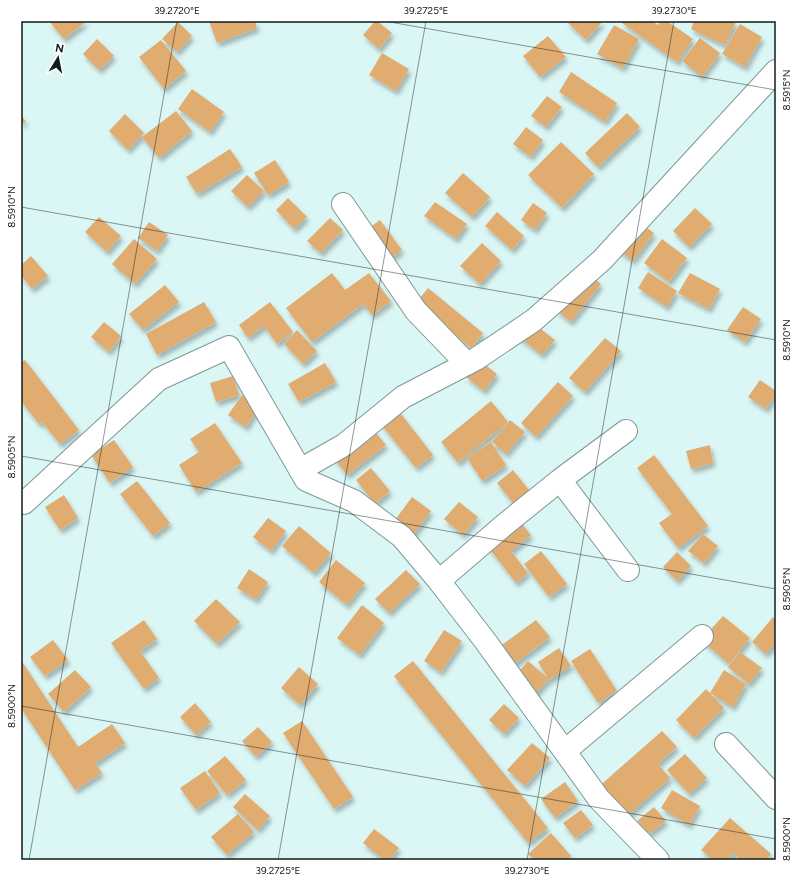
<svg xmlns="http://www.w3.org/2000/svg" width="797" height="881" font-family="Figtree,sans-serif">
<defs>
<filter id="shadow"><feDropShadow dx="2.5" dy="4.5" stdDeviation="2" flood-color="#0004"/></filter>
</defs>
<rect width="100%" height="100%" fill="#dbf7f5"/>
<path fill="#e0ac6f" filter="url(#shadow)" d="M 49,21 L 87,21 L 64,39 Z
M 209,21 L 255,21 L 257,28 L 217,43 Z
M 375,21 L 377,21 L 392,33 L 379,49 L 363,35 Z
M 566,21 L 603,21 L 586,40 Z
M 623,21 L 652,21 L 658,25 L 661,21 L 667,21 L 693,39 L 677,62 L 622,23 Z
M 694,21 L 734,21 L 736,22 L 725,45 L 691,29 Z
M 178,22 L 192,36 L 177,52 L 162,39 Z
M 740,24 L 762,37 L 745,67 L 722,54 Z
M 614,25 L 639,39 L 623,68 L 597,54 Z
M 548,36 L 566,57 L 540,77 L 523,56 Z
M 700,38 L 720,53 L 702,77 L 682,61 Z
M 97,39 L 114,56 L 99,70 L 83,54 Z
M 161,40 L 186,71 L 164,89 L 139,57 Z
M 382,53 L 409,69 L 396,91 L 369,75 Z
M 571,72 L 617,103 L 605,122 L 559,92 Z
M 192,89 L 224,112 L 210,132 L 178,109 Z
M 547,96 L 562,107 L 546,127 L 531,116 Z
M 176,111 L 192,131 L 159,158 L 142,137 Z
M 627,113 L 640,127 L 598,167 L 585,153 Z
M 125,114 L 144,133 L 128,150 L 109,131 Z
M 21,115 L 26,122 L 21,124 Z
M 526,127 L 543,140 L 531,157 L 513,144 Z
M 561,142 L 594,174 L 562,208 L 528,175 Z
M 230,149 L 242,167 L 197,194 L 186,177 Z
M 275,160 L 289,182 L 268,195 L 254,173 Z
M 463,173 L 490,197 L 472,217 L 445,193 Z
M 247,175 L 264,191 L 248,207 L 231,191 Z
M 288,198 L 307,217 L 294,229 L 276,210 Z
M 435,202 L 467,224 L 456,239 L 424,216 Z
M 533,203 L 547,213 L 535,230 L 521,220 Z
M 695,208 L 712,224 L 689,247 L 673,231 Z
M 497,212 L 524,236 L 512,250 L 485,226 Z
M 99,217 L 121,236 L 107,252 L 85,232 Z
M 330,218 L 343,230 L 321,253 L 307,241 Z
M 380,220 L 402,250 L 385,262 L 363,232 Z
M 636,220 L 654,233 L 633,261 L 616,248 Z
M 149,222 L 168,235 L 157,251 L 138,238 Z
M 134,239 L 157,259 L 135,284 L 112,264 Z
M 662,239 L 687,258 L 669,282 L 644,263 Z
M 482,243 L 501,261 L 480,284 L 460,266 Z
M 31,256 L 48,276 L 32,289 L 21,275 L 21,265 Z
M 586,272 L 601,284 L 571,322 L 556,310 Z
M 648,272 L 677,291 L 667,307 L 638,288 Z
M 332,273 L 345,290 L 369,273 L 391,301 L 372,315 L 363,304 L 312,342 L 286,308 Z
M 690,273 L 720,289 L 709,309 L 678,293 Z
M 165,285 L 179,302 L 143,330 L 129,314 Z
M 428,288 L 483,333 L 471,348 L 415,304 Z
M 204,302 L 216,322 L 157,355 L 146,334 Z
M 270,302 L 293,332 L 277,344 L 264,326 L 248,338 L 239,325 Z
M 743,307 L 761,319 L 745,342 L 727,330 Z
M 528,319 L 555,340 L 542,355 L 516,335 Z
M 104,322 L 121,336 L 109,352 L 91,337 Z
M 297,330 L 317,351 L 303,364 L 284,344 Z
M 605,338 L 621,351 L 585,392 L 569,378 Z
M 25,360 L 79,430 L 60,444 L 42,422 L 39,424 L 21,401 L 21,362 Z
M 479,360 L 497,374 L 484,391 L 466,377 Z
M 325,363 L 336,382 L 299,402 L 288,384 Z
M 233,376 L 239,395 L 216,402 L 210,383 Z
M 760,380 L 776,391 L 776,394 L 766,409 L 748,397 Z
M 558,382 L 573,396 L 536,437 L 521,423 Z
M 242,395 L 259,407 L 246,427 L 228,415 Z
M 491,401 L 508,422 L 458,463 L 441,442 Z
M 398,410 L 433,455 L 416,468 L 380,423 Z
M 510,420 L 525,432 L 506,454 L 492,442 Z
M 215,423 L 242,463 L 196,492 L 179,465 L 199,452 L 190,439 Z
M 371,427 L 386,445 L 347,475 L 333,457 Z
M 114,440 L 133,467 L 110,483 L 91,455 Z
M 491,442 L 506,465 L 482,481 L 467,458 Z
M 710,445 L 713,463 L 691,469 L 686,451 Z
M 654,455 L 708,526 L 678,548 L 659,523 L 672,514 L 637,468 Z
M 371,468 L 390,491 L 375,504 L 356,480 Z
M 513,470 L 529,490 L 513,503 L 497,483 Z
M 137,481 L 170,523 L 153,536 L 120,494 Z
M 64,495 L 78,518 L 60,530 L 45,507 Z
M 412,497 L 431,511 L 411,538 L 392,524 Z
M 459,502 L 478,517 L 463,535 L 444,519 Z
M 268,518 L 286,531 L 271,551 L 253,537 Z
M 517,518 L 531,535 L 511,551 L 528,573 L 516,583 L 485,543 Z
M 299,526 L 331,553 L 314,573 L 282,546 Z
M 703,534 L 718,546 L 704,563 L 688,551 Z
M 541,551 L 567,584 L 549,597 L 524,564 Z
M 677,552 L 691,566 L 677,581 L 663,567 Z
M 336,560 L 365,583 L 347,605 L 319,582 Z
M 249,569 L 268,582 L 256,600 L 237,588 Z
M 406,570 L 420,584 L 389,613 L 375,599 Z
M 216,599 L 240,622 L 217,644 L 194,621 Z
M 362,605 L 384,623 L 360,655 L 337,638 Z
M 723,616 L 750,638 L 729,664 L 701,640 Z
M 773,617 L 776,620 L 776,642 L 766,654 L 752,642 Z
M 144,620 L 157,639 L 140,651 L 159,678 L 144,689 L 111,643 Z
M 536,620 L 550,637 L 513,665 L 499,647 Z
M 444,630 L 462,641 L 441,672 L 424,661 Z
M 53,640 L 68,660 L 45,676 L 30,657 Z
M 559,648 L 571,666 L 549,680 L 538,662 Z
M 590,649 L 617,691 L 598,703 L 571,661 Z
M 740,652 L 762,668 L 749,684 L 728,667 Z
M 21,660 L 78,747 L 112,724 L 125,743 L 95,763 L 102,773 L 75,790 L 21,708 Z
M 413,661 L 548,828 L 528,843 L 394,676 Z
M 528,661 L 549,679 L 529,701 L 508,684 Z
M 299,667 L 318,684 L 300,705 L 281,688 Z
M 75,670 L 91,687 L 64,712 L 48,694 Z
M 724,670 L 746,684 L 733,707 L 710,693 Z
M 706,689 L 724,708 L 694,738 L 676,720 Z
M 195,703 L 211,722 L 196,735 L 180,717 Z
M 504,704 L 519,718 L 504,734 L 489,720 Z
M 302,721 L 353,797 L 334,809 L 283,733 Z
M 258,727 L 272,742 L 256,757 L 242,741 Z
M 662,731 L 677,747 L 658,764 L 670,778 L 624,819 L 596,789 Z
M 532,743 L 550,758 L 525,786 L 507,770 Z
M 685,754 L 707,778 L 689,794 L 667,770 Z
M 225,756 L 246,780 L 227,795 L 207,771 Z
M 205,771 L 220,793 L 196,810 L 180,788 Z
M 565,782 L 578,801 L 555,818 L 541,799 Z
M 672,790 L 700,806 L 689,825 L 661,808 Z
M 245,794 L 270,816 L 258,830 L 233,807 Z
M 654,807 L 666,821 L 649,834 L 637,821 Z
M 581,810 L 593,825 L 575,838 L 563,823 Z
M 238,814 L 254,832 L 227,855 L 211,837 Z
M 730,818 L 771,854 L 766,860 L 741,860 L 733,853 L 727,860 L 713,860 L 701,850 Z
M 374,829 L 399,848 L 389,860 L 384,860 L 363,843 Z
M 551,833 L 571,856 L 567,860 L 534,860 L 528,854 Z"/>
<g fill="none" stroke-linecap="round" stroke-linejoin="round">
<defs>
<path id="minor" d="M 343,204 L 416,311 L 467,364
M 300,470 L 344,445 L 403,397 L 476,359 L 534,320 L 602,260 L 776,71
M 560,480 L 628,570
M 21,500 L 24,503 L 159,379 L 229,347 L 306,480 L 354,501 L 402,537 L 439,581 L 486,642 L 599,799 L 658,860
M 439,581 L 503,526 L 560,480 L 626,431
M 726,744 L 776,798
M 565,751 L 702,636"/>
</defs>
<use href="#minor" stroke="#7d9796" stroke-width="24"/>
<use href="#minor" stroke="#fff" stroke-width="22"/>
</g>
<path fill="none" stroke="#111b1b" stroke-width="1" stroke-opacity="0.45" d="M 384,21 L 776,90M 21,207 L 776,340M 21,456 L 776,589M 21,706 L 776,839M 29,860 L 177,21M 278,860 L 426,21M 527,860 L 674,21M 775,860 L 776,855"/>
<rect width="797" height="881" fill="none" stroke="#ffffff" stroke-width="44"/>
<g transform="translate(58 58) rotate(10)" stroke="#ffffff" stroke-width="3" paint-order="stroke">
<path d="M0-3L7 15L0 10L-7 15Z" fill="#111b1b"/>
<text y="-6" font-size="11" font-weight="bold" text-anchor="middle" fill="#111b1b">N</text>
</g>
<rect x="22" y="22" width="753" height="837" fill="none" stroke="#111b1b" stroke-width="1.5"/>
<g font-size="10" text-anchor="middle" fill="#111b1b">
<text x="177" y="14">39.2720°E</text>
<text x="426" y="14">39.2725°E</text>
<text x="674" y="14">39.2730°E</text>
<text transform="translate(786 90) rotate(-90)" y="4">8.5915°N</text>
<text transform="translate(11 207) rotate(-90)" y="4">8.5910°N</text>
<text transform="translate(786 340) rotate(-90)" y="4">8.5910°N</text>
<text transform="translate(11 457) rotate(-90)" y="4">8.5905°N</text>
<text transform="translate(786 589) rotate(-90)" y="4">8.5905°N</text>
<text transform="translate(11 706) rotate(-90)" y="4">8.5900°N</text>
<text transform="translate(786 839) rotate(-90)" y="4">8.5900°N</text>
<text x="278" y="874">39.2725°E</text>
<text x="527" y="874">39.2730°E</text>
</g>
</svg>
